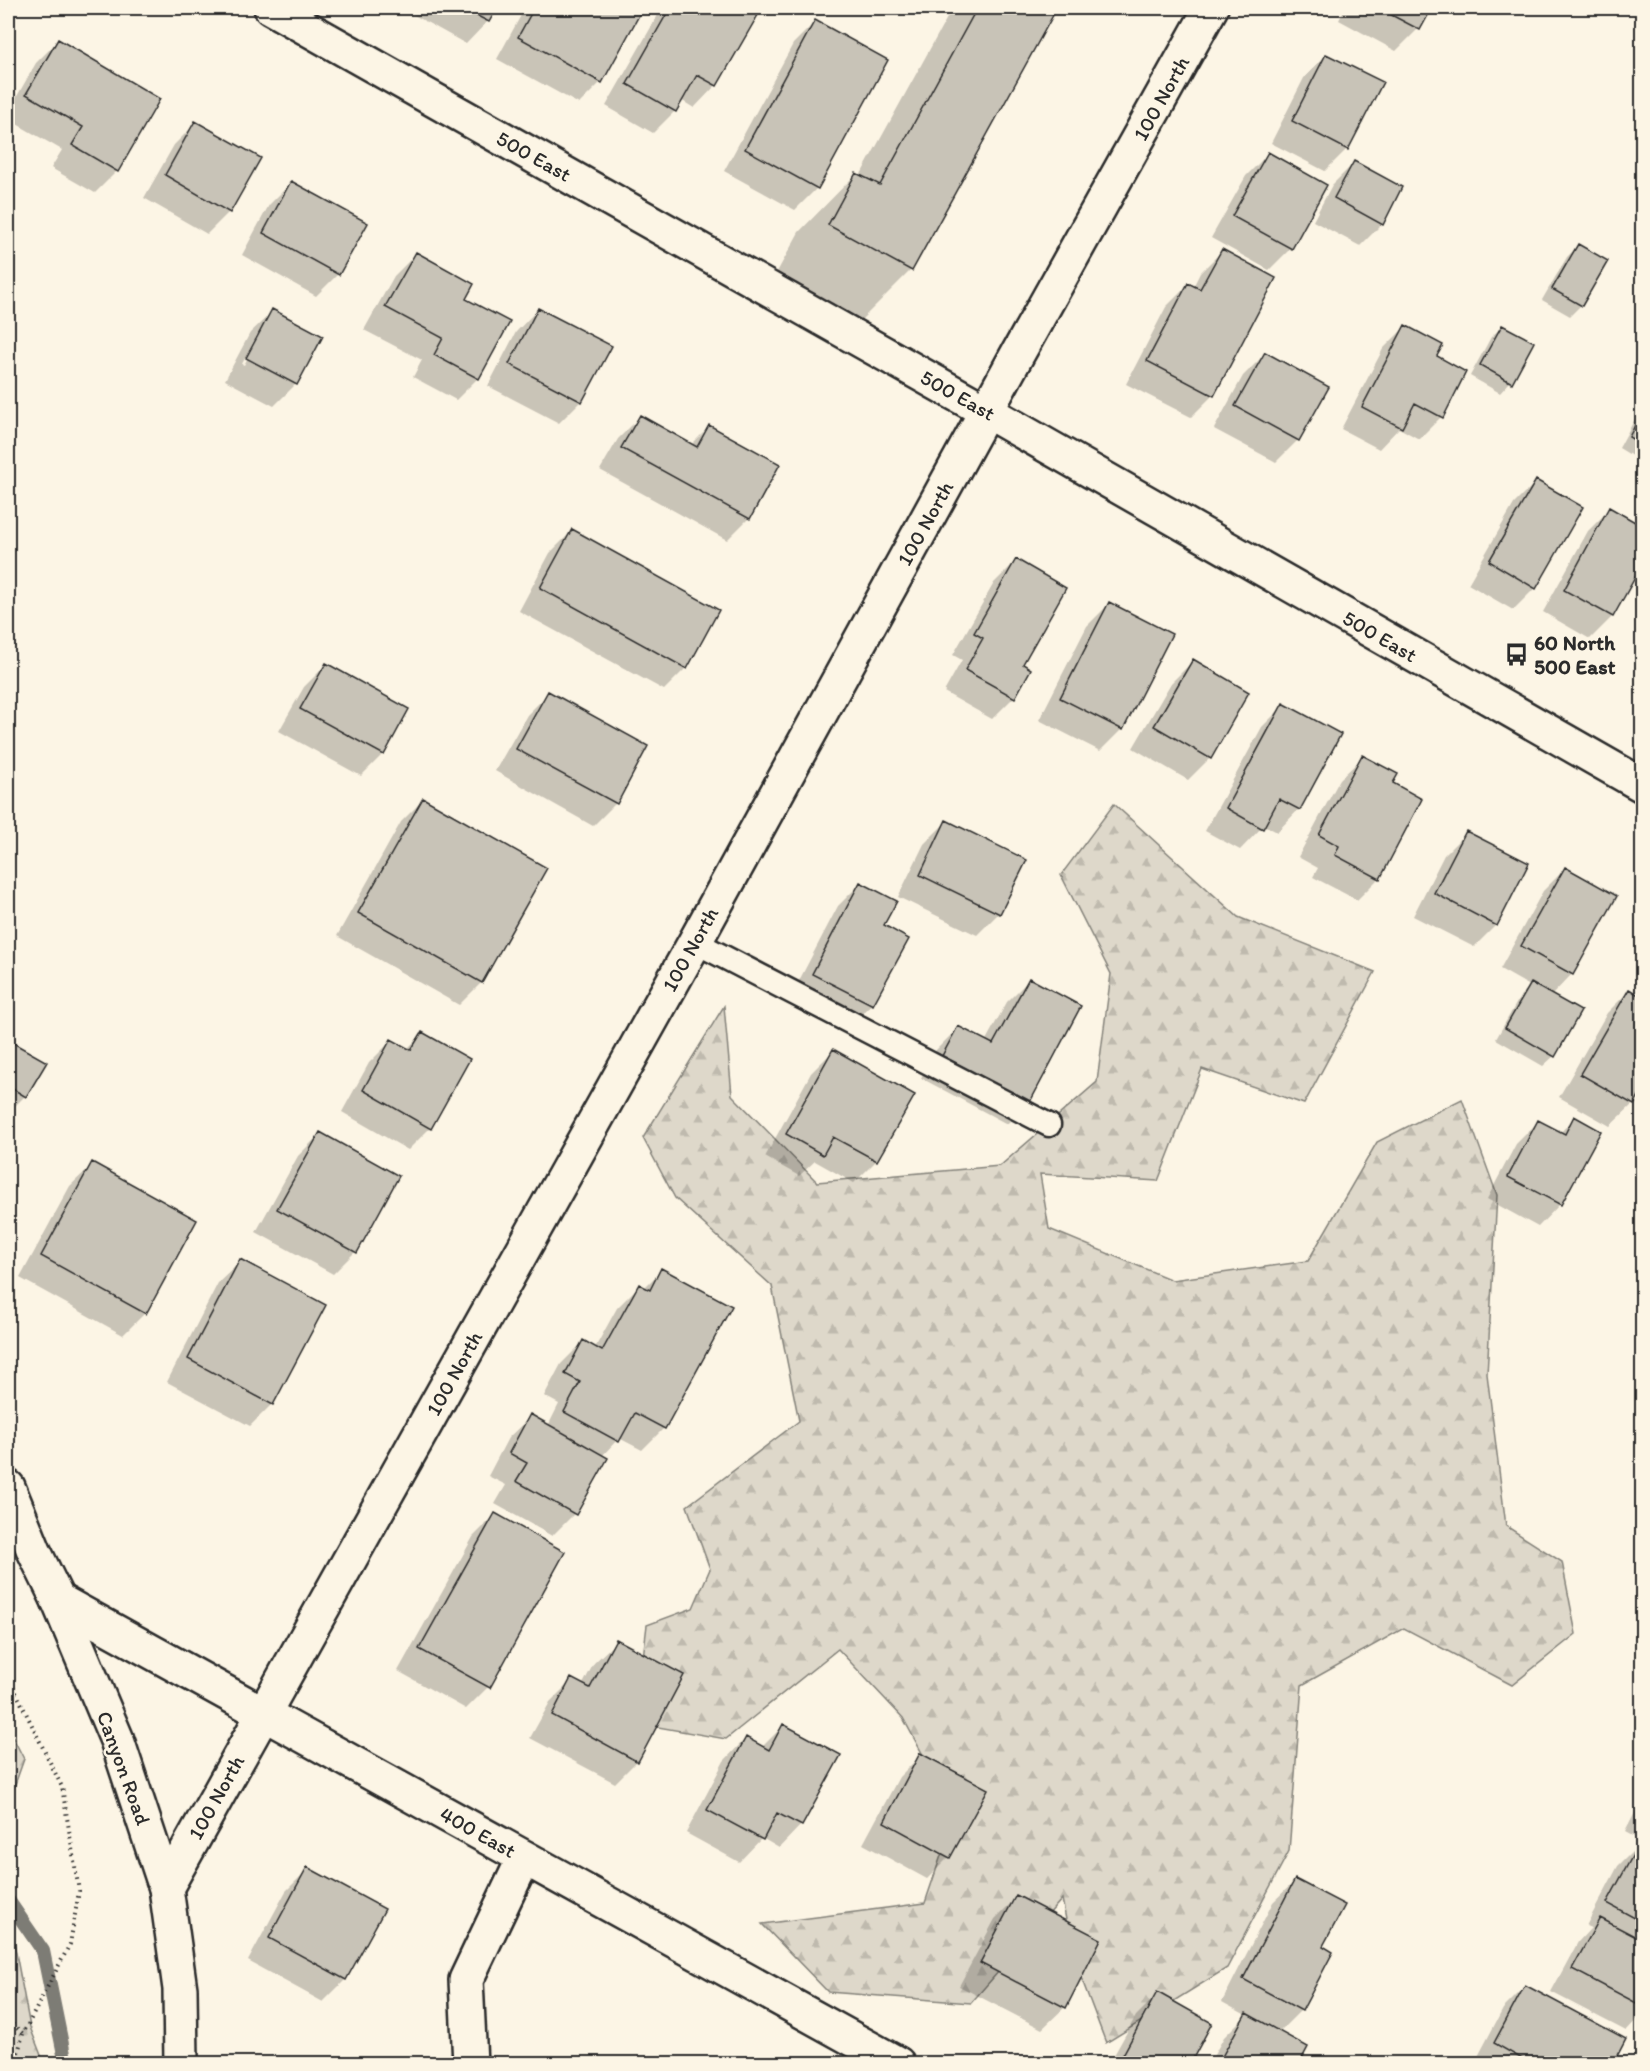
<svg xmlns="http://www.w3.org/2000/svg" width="1650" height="2071" font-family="Itim,sans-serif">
<defs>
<pattern id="forest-firs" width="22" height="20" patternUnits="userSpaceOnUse" patternTransform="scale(1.5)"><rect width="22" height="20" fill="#ded8ca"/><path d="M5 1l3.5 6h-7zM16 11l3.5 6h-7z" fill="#bfbaae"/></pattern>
</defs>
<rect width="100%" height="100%" fill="#fcf5e5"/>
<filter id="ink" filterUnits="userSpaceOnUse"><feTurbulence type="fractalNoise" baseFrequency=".0167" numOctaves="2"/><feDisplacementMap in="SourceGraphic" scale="12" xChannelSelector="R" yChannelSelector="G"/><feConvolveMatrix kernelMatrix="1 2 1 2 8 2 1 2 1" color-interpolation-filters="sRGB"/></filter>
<g filter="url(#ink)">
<path fill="url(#forest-firs)" stroke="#84827a" stroke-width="1.5" d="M 1114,804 L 1238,917 L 1375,972 L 1304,1104 L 1202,1069 L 1158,1181 L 1040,1174 L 1049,1229 L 1172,1280 L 1308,1261 L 1377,1142 L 1462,1099 L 1497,1195 L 1487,1374 L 1506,1526 L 1562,1562 L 1576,1634 L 1512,1685 L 1404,1628 L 1302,1685 L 1289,1851 L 1227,1968 L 1106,2043 L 1073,1956 L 1062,1899 L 971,2003 L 828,1992 L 762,1924 L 925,1903 L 955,1814 L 903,1718 L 838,1649 L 726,1739 L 635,1723 L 647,1625 L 693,1608 L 710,1569 L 687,1506 L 799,1421 L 772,1286 L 675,1198 L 643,1138 L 724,1006 L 732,1095 L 817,1182 L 1000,1166 L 1097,1082 L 1111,974 L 1061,875 Z
M 8,1728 L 24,1759 L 8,1804 Z
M 8,1911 L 30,2027 L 44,2063 L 8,2063 Z"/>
<path fill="#0003" fill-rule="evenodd" d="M 404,8 L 496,8 L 488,21 L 466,44 L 403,9 Z
M 525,8 L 641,8 L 601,82 L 579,104 L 497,59 Z
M 662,8 L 760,8 L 716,85 L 694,108 L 681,100 L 675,111 L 653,133 L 606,106 Z
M 956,8 L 1055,8 L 911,270 L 853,328 L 771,283 L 799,232 L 856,174 L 860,176 L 948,16 Z
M 1345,8 L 1430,8 L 1418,29 L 1396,51 L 1339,20 Z
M 815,22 L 817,188 L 795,210 L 724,171 L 793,44 Z
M 58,41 L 117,171 L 95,193 L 51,168 L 62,150 L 8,119 L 8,112 L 36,63 Z
M 1326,55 L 1347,149 L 1325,171 L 1271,143 L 1304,78 Z
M 196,123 L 229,212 L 207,234 L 144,198 L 174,145 Z
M 1268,154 L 1291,248 L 1269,270 L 1211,238 L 1246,176 Z
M 1354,163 L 1382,224 L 1360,246 L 1313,221 L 1332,185 Z
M 291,183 L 338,274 L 316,296 L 242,255 L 269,205 Z
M 1578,246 L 1606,261 L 1581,305 L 1570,316 L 1542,300 L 1567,257 Z
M 1222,251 L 1213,395 L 1191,417 L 1126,384 L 1166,307 L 1188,285 L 1193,287 L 1200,273 Z
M 416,254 L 464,299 L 478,378 L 456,400 L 413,377 L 422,360 L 364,330 L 394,276 Z
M 538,309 L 581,401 L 559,423 L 488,386 L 516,332 Z
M 273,311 L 296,384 L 274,406 L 225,380 L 250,333 ZM 257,335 L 260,335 L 244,365 L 242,364 Z
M 1405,327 L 1435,357 L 1464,372 L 1441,417 L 1419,439 L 1399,428 L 1379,449 L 1341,429 L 1383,349 Z
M 1502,327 L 1510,382 L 1500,393 L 1470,376 L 1491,337 Z
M 1265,354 L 1298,440 L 1276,462 L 1214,429 L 1243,376 Z
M 1642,406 L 1642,462 L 1619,448 Z
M 640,417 L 691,445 L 709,427 L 749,518 L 727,540 L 600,470 L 618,439 Z
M 1536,482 L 1535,588 L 1513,610 L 1468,584 L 1514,504 Z
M 1610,509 L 1642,528 L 1642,562 L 1612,617 L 1590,639 L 1543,612 L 1588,531 Z
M 572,531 L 686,668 L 664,690 L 519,611 L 550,553 Z
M 1016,561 L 1021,665 L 1014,697 L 992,719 L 944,692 L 962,660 L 953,655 L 994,583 Z
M 1109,604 L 1122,729 L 1100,751 L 1039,720 L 1087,626 Z
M 1193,661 L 1210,758 L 1188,780 L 1133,748 L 1171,683 Z
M 326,665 L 383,754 L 361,776 L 279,731 L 304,687 Z
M 1642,671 L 1642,682 L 1638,679 Z
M 549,693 L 646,747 L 615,804 L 593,826 L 495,771 L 527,715 Z
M 1284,705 L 1339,735 L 1299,809 L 1277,832 L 1264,825 L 1240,850 L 1205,831 L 1262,727 Z
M 1363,757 L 1391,783 L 1379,878 L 1357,900 L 1313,877 L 1318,868 L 1298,857 L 1340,779 Z
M 423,800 L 481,983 L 459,1005 L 337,936 L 401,822 Z
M 946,822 L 999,913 L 977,935 L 898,897 L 924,844 Z
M 1466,833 L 1496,925 L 1474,947 L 1413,916 L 1444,855 Z
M 1565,869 L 1572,974 L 1551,996 L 1554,1056 L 1543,1066 L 1496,1039 L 1521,995 L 1530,986 L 1500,969 L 1543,891 Z
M 860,884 L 882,926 L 872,1004 L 850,1027 L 791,996 L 838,906 Z
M 1029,980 L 1079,1007 L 1029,1101 L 1007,1124 L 921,1078 L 936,1050 L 958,1028 L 985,1042 L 1007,1002 Z
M 1629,991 L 1642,998 L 1642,1086 L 1633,1104 L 1610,1126 L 1559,1097 L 1607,1013 Z
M 422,1034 L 430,1128 L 408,1150 L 342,1112 L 369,1063 L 391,1041 L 407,1049 Z
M 8,1041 L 45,1062 L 25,1096 L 8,1113 Z
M 833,1051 L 913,1096 L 876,1161 L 854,1183 L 815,1161 L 799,1176 L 765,1157 L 811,1073 Z
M 1574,1118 L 1560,1204 L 1538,1227 L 1487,1199 L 1516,1144 L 1538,1122 L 1560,1133 Z
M 320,1134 L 355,1252 L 333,1274 L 256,1232 L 298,1156 Z
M 93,1164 L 145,1313 L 123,1335 L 20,1278 L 70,1186 Z
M 241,1261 L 272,1404 L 250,1426 L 167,1382 L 218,1283 Z
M 662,1270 L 664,1428 L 642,1450 L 619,1438 L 602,1456 L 574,1514 L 552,1536 L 495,1504 L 506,1485 L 488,1476 L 508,1438 L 531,1416 L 548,1426 L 559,1404 L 544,1396 L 561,1364 L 583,1342 L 595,1348 L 617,1308 L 639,1286 L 644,1288 Z
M 495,1515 L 563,1553 L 488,1687 L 466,1709 L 398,1671 L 473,1537 Z
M 617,1641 L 637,1761 L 615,1783 L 530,1738 L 550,1702 L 572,1680 L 582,1686 L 594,1663 Z
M 783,1726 L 801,1825 L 779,1848 L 762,1838 L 739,1862 L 686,1833 L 724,1761 L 746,1738 L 762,1747 Z
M 921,1755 L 949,1857 L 927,1879 L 863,1844 L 899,1777 Z
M 1642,1799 L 1642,1841 L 1625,1832 Z
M 1640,1844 L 1642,1845 L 1642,2014 L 1626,2031 L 1551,1992 L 1578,1942 L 1591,1928 L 1586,1926 L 1618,1866 Z
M 308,1869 L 383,1910 L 345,1980 L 323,2002 L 248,1961 L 286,1891 Z
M 1296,1880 L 1321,1947 L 1301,2010 L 1278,2033 L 1297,2064 L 1209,2064 L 1224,2037 L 1246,2015 L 1222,2002 L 1273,1902 Z
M 1017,1897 L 1065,2007 L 1042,2029 L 959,1986 L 995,1919 Z
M 1526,1986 L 1611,2064 L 1474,2064 L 1503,2009 Z
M 1158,1994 L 1188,2064 L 1109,2064 L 1136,2016 Z"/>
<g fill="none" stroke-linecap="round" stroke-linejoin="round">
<path stroke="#7d7b74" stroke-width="14" d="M 8,1900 L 43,1951 L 66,2064"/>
</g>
<path fill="#c8c3b7" stroke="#2b2b2b" stroke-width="1.5" d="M 462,8 L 497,8 L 489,22 Z
M 534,8 L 643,8 L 602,83 L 518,37 Z
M 670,8 L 762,8 L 717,86 L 697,75 L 676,112 L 627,84 Z
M 977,8 L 1057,8 L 912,271 L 828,225 L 856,173 L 880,185 Z
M 1378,8 L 1432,8 L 1420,30 Z
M 815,20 L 888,60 L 818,189 L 745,149 Z
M 58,39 L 160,99 L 118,172 L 72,145 L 83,127 L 26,94 Z
M 1326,54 L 1383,82 L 1348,150 L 1292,121 Z
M 195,121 L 261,158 L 230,213 L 165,175 Z
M 1268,152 L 1327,185 L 1292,249 L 1232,216 Z
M 1354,161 L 1402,187 L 1383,225 L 1334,198 Z
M 291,181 L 368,223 L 339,275 L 263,233 Z
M 1578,244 L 1608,261 L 1582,306 L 1552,289 Z
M 1222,249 L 1276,278 L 1214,396 L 1147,361 L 1188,283 L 1200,289 Z
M 416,252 L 474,284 L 466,299 L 510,322 L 479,379 L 434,355 L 443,338 L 385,307 Z
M 538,308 L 612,346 L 582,402 L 509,364 Z
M 272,309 L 323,336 L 297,385 L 246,358 Z
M 1405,325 L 1443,345 L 1437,356 L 1466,372 L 1443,418 L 1415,403 L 1402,428 L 1362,407 Z
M 1502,325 L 1534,342 L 1512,383 L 1480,365 Z
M 1265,352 L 1329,387 L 1299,441 L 1235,406 Z
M 1642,412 L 1642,445 L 1629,437 Z
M 640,415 L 697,447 L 709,425 L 780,464 L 750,519 L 621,448 Z
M 1536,480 L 1583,507 L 1536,589 L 1489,561 Z
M 1609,507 L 1642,526 L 1642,565 L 1613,617 L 1564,590 Z
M 572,529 L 719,610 L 687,669 L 540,588 Z
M 1016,559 L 1066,588 L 1023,664 L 1031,669 L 1015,698 L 965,670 L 983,638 L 974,633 Z
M 1109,602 L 1172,634 L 1123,730 L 1060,698 Z
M 1193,659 L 1249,692 L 1211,759 L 1154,726 Z
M 326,663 L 409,709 L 384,755 L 300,709 Z
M 548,691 L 648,746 L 617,804 L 516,749 Z
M 1283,703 L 1341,734 L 1300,810 L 1279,799 L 1263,829 L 1226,808 Z
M 1362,755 L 1398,774 L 1393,783 L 1422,799 L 1380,879 L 1335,855 L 1339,846 L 1319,835 Z
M 423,798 L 547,868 L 482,983 L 358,913 Z
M 946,820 L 1027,860 L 1000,914 L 920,875 Z
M 1466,831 L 1529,863 L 1497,926 L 1434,893 Z
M 1565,867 L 1617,896 L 1573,975 L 1521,946 Z
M 860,882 L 897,901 L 884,925 L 909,939 L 873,1005 L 812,974 Z
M 1029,978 L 1081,1006 L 1030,1102 L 942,1056 L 958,1026 L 993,1044 Z
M 1531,983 L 1581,1011 L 1555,1057 L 1505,1028 Z
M 1629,989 L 1642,997 L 1642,1090 L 1634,1105 L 1580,1074 Z
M 422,1032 L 470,1059 L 431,1129 L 363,1090 L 391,1039 L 411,1050 Z
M 8,1040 L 47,1062 L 26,1097 L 8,1086 Z
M 833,1049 L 915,1095 L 877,1161 L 833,1137 L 823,1155 L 786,1134 Z
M 1574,1116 L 1601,1131 L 1561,1205 L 1508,1177 L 1538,1120 L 1565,1134 Z
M 320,1132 L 399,1176 L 357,1253 L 277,1209 Z
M 92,1162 L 197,1220 L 146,1314 L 41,1256 Z
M 240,1259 L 326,1305 L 273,1405 L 188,1359 Z
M 661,1268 L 732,1306 L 665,1429 L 635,1413 L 619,1442 L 564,1412 L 580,1382 L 565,1374 L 583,1340 L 602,1351 L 639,1284 L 650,1290 Z
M 530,1414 L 608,1458 L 576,1515 L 516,1481 L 527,1463 L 509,1453 Z
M 495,1513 L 565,1552 L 490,1688 L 419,1649 Z
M 616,1639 L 684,1675 L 638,1762 L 552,1715 L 571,1678 L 590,1688 Z
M 783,1724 L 841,1755 L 802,1826 L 777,1813 L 763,1840 L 707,1810 L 746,1737 L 769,1750 Z
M 920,1753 L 988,1789 L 950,1858 L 884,1822 Z
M 1640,1842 L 1642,1843 L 1642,1922 L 1607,1903 Z
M 307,1867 L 385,1909 L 346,1980 L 269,1938 Z
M 1295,1879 L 1345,1905 L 1323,1946 L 1333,1952 L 1302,2011 L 1243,1979 Z
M 1016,1895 L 1101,1939 L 1066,2008 L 980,1963 Z
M 1600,1918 L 1642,1940 L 1642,2006 L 1572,1969 Z
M 1525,1985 L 1626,2039 L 1613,2064 L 1531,2064 L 1494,2043 Z
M 1157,1992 L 1212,2023 L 1190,2064 L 1118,2064 Z
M 1246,2013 L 1308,2047 L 1299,2064 L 1218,2064 Z"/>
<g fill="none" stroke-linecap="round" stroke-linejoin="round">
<defs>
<path id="service" d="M 695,942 L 1049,1125"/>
<path id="minor" d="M 271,8 L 986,411 L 1642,785
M 58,1600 L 898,2064
M 166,1888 L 695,942 L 1017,355 L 1211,8
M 470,2064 L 466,1980 L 524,1858"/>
<path id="secondary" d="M 8,1487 L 34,1551 L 58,1600 L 117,1740 L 166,1888 L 180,1989 L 181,2064"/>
</defs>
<use href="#service" stroke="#2b2b2b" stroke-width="27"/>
<use href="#minor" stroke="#2b2b2b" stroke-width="38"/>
<use href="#secondary" stroke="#2b2b2b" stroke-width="38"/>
<path stroke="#2b2b2b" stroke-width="4" stroke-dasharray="1.5 4.5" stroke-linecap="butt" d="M 8,1676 L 62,1787 L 79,1891 L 70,1944 L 23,2034 L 15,2064
M 8,2020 L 23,2034"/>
<use href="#service" stroke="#fcf5e5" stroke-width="22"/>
<use href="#minor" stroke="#fcf5e5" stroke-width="33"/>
<use href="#secondary" stroke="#fcf5e5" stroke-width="33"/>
</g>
</g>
<defs>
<symbol id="bus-bare" viewBox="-9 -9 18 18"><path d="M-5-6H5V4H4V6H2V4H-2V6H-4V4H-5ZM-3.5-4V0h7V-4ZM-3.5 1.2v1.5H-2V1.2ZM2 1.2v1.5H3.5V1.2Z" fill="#2b2b2b" stroke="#fcf5e5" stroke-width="2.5" paint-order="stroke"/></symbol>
</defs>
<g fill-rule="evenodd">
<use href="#bus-bare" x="1500" y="638" width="33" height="33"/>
</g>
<g text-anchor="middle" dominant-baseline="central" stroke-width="5" stroke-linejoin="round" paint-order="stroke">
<g font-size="21" fill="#2b2b2b" stroke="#fcf5e5">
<text transform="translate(1161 98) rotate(-61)">100 North</text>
<text transform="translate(534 156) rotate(29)">500 East</text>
<text transform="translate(958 395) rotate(29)">500 East</text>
<text transform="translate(925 523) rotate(-61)">100 North</text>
<text transform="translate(1380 636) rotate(30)">500 East</text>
<text transform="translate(690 949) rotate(-61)">100 North</text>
<text transform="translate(454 1373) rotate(-61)">100 North</text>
<text transform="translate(124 1768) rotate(70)">Canyon Road</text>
<text transform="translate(216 1797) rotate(-61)">100 North</text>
<text transform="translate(478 1832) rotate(29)">400 East</text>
</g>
<g font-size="21" font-weight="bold" fill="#2b2b2b" stroke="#fcf5e5" text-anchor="start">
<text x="1534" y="642">60 North<tspan x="1534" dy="24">500 East</tspan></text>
</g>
</g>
<rect width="1650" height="2071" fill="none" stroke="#fcf5e5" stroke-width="30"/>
<rect x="15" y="15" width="1620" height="2041" fill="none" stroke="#2b2b2b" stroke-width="2" filter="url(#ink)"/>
</svg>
